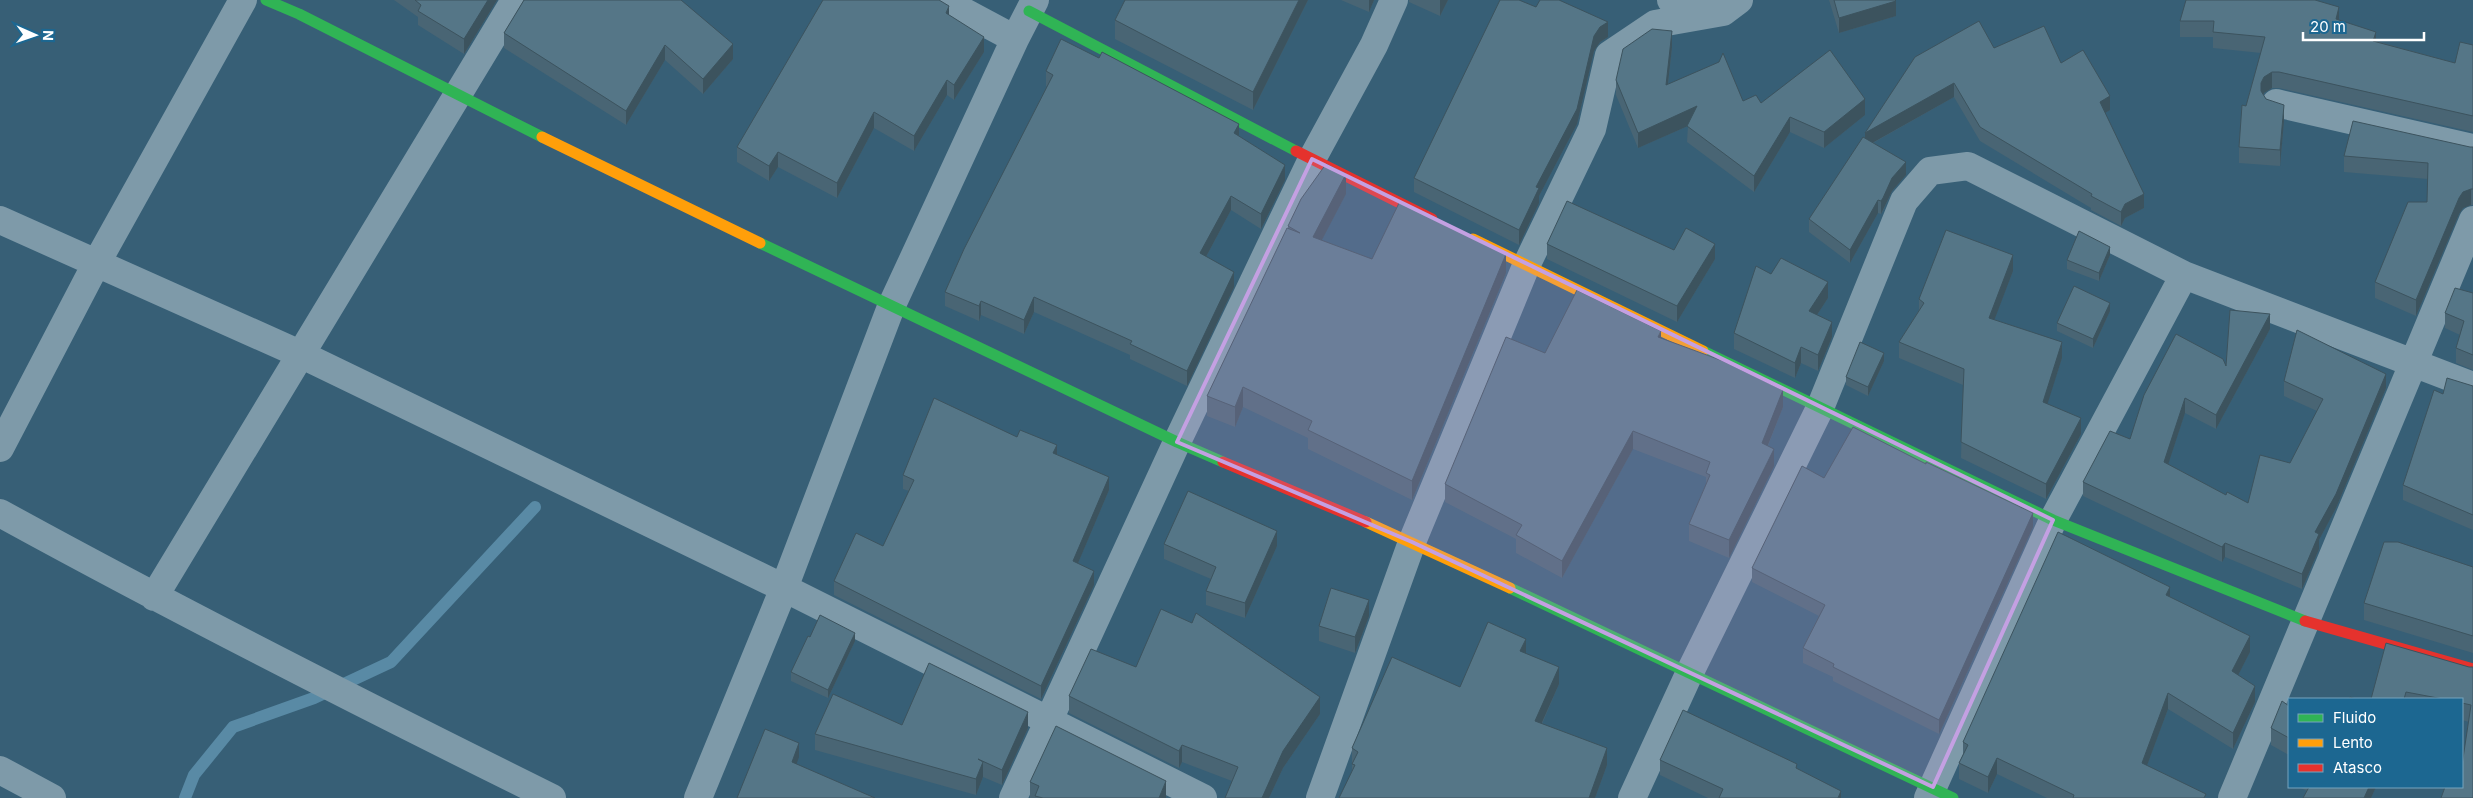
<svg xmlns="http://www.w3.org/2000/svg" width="2473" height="798" font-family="Inter,sans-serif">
<rect width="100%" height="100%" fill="#375f76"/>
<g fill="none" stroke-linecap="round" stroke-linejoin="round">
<path stroke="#598aa5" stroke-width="12" d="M 185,798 L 194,775 L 233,727 L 314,698 L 391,662 L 535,507"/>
<path stroke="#7e9aa9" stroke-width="28" d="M 942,0 L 1015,39
M 1671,0 L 1712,9
M 2276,103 L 2473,148
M 0,220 L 300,354 L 784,588 L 1203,798
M 0,448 L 96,264 L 243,0
M 0,513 C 182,613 366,706 552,798
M 154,597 L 515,0
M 0,770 L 52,798
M 698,798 L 784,588 L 891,307 L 1015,39 L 1035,0
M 1013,798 L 1177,442 L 1312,159 L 1374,45 L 1394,0
M 1320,798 L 1412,542 L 1526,266 L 1592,129 L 1609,55 L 1655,24 L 1723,12 L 1739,0
M 1632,798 L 1689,674 L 1820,408 L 1904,201 L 1930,171 L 1968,166 L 2184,275 L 2473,386
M 1928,798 L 2053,520 L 2184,275
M 2232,798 L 2473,220"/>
<path stroke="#30b455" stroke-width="11" d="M 266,0 L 299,14 L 542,137
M 1029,11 L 1296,151
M 760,243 L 1177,442 L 1223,462
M 1703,351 L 2053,520 L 2305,621
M 1510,588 L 1953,798"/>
<path stroke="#ff9f0a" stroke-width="11" d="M 542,137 L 760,243
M 1473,239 L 1703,351
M 1366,522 L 1510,588"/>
<path stroke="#e5322d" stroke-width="11" d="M 1296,151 L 1432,219
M 1223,462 L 1366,522
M 2305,621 L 2473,669"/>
</g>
<path fill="#496574" d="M 394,0 L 497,0 L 464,54 L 418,25 L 418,17 Z
M 524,0 L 733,59 L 703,94 L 665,60 L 626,125 L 504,48 L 504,33 Z
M 1308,0 L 1253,110 L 1115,39 L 1115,20 Z
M 1341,0 L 1374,0 L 1369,12 Z
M 1409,0 L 1448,0 L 1440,16 L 1409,2 Z
M 1829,0 L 1895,0 L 1896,16 L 1839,33 Z
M 1536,7 L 1608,37 L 1600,42 L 1594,51 L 1577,124 L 1539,196 L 1539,203 L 1519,245 L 1414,192 L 1414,178 Z
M 949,15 L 984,52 L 954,100 L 947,95 L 914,151 L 874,128 L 837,198 L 778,167 L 769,181 L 737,162 L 737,147 Z
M 2339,20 L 2376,41 L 2455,63 L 2473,45 L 2473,132 L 2279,88 L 2272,88 L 2264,93 L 2263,95 L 2284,121 L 2280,166 L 2239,163 L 2239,147 L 2246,106 L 2261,53 L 2213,48 L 2213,37 L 2180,37 L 2180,21 Z
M 1672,47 L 1668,85 L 1743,101 L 1865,115 L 1824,148 L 1790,132 L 1754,192 L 1687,142 L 1688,126 L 1638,148 L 1616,95 L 1616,80 Z
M 1994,48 L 2061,63 L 2110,110 L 2105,113 L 2144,208 L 2125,218 L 2121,226 L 2091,210 L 2091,208 L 1980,141 L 1954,97 L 1873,143 L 1906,175 L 1892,191 L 1883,211 L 1881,214 L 1878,213 L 1850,263 L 1809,232 L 1809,219 L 1865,139 Z
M 1046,71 L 1239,136 L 1285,180 L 1261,229 L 1231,210 L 1206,257 L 1234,287 L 1187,386 L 1130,359 L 1130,355 L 1034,312 L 1024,334 L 981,315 L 979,321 L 945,306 L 945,292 L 1047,86 L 1046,86 Z
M 2470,147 L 2473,147 L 2473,205 L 2471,205 L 2463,208 L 2459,214 L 2416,316 L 2375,298 L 2375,282 L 2427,202 L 2428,179 L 2344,172 L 2344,156 Z
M 1346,194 L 1321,241 L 1372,259 L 1506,273 L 1412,500 L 1308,449 L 1308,438 L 1243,407 L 1235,427 L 1207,416 L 1207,396 L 1288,229 L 1288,226 Z
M 1547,244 L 1674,250 L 1715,259 L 1677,322 L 1547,259 Z
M 2110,255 L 2099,281 L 2067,269 L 2067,260 Z
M 2013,271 L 1994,320 L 2062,358 L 2047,404 L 2081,434 L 2046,499 L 1961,458 L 1963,385 L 1899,358 L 1899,342 L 1919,310 L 1919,299 Z
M 1771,274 L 1828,298 L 1817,315 L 1832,337 L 1818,371 L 1801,363 L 1795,378 L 1734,349 L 1734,333 Z
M 2473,293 L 2473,370 L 2456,363 L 2456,348 L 2460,335 L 2445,328 L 2445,313 Z
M 2110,311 L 2093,348 L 2057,331 L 2057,323 Z
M 2270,329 L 2216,429 L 2185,413 L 2168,464 L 2226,495 L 2248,503 L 2290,463 L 2317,411 L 2284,396 L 2284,381 L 2386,388 L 2336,508 L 2319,540 L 2319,549 L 2302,589 L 2225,557 L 2222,562 L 2083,496 L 2083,482 L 2130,439 L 2226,366 Z
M 1661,338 L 1783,407 L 1768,446 L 1774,466 L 1729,558 L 1689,541 L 1689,524 L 1706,486 L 1706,477 L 1633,449 L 1562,578 L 1516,553 L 1516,539 L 1445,502 L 1445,484 L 1545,353 Z
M 1884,361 L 1868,396 L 1846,385 L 1846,377 Z
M 2473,386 L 2473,530 L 2403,500 L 2403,485 L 2443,394 Z
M 1017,437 L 1057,454 L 1109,490 L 1078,563 L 1094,585 L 1041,699 L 834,595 L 834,581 L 883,546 L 909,491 L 903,489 L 903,475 Z
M 1926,464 L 2033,527 L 1939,734 L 1833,681 L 1833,677 L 1803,663 L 1803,648 L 1819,616 L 1752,582 L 1752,568 L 1824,478 Z
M 1164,544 L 1277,546 L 1245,618 L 1206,605 L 1206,591 L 1211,579 L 1164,559 Z
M 2473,567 L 2473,653 L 2364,620 L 2364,603 Z
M 2170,597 L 2250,652 L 2238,675 L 2255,702 L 2233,749 L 2168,709 L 2147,765 L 2206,798 L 2047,798 L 1997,774 L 1988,793 L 1959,779 L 1959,763 L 1963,756 L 1963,742 Z
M 1369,616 L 1355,653 L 1319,641 L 1319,626 Z
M 855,641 L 828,698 L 791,681 L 791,672 Z
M 1526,653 L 1559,684 L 1542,724 L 1607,765 L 1595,798 L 1339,798 L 1352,771 L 1352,748 L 1460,687 Z
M 2469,667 L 2473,667 L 2473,798 L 2462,787 L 2469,722 L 2462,720 L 2462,699 L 2371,699 Z
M 1069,696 L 1320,714 L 1283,768 L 1269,798 L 1225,798 L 1232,781 L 1182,762 L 1179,768 L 1069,713 Z
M 2289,706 L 2289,755 L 2271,745 L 2271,728 Z
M 902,725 L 1028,728 L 1002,785 L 983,777 L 976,795 L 815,750 L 815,734 Z
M 1660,760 L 1797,769 L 1841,798 L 1708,798 L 1660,775 Z
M 2289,763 L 2289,782 L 2288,781 L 2288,764 Z
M 1030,782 L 1166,797 L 1166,798 L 1030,798 Z
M 2299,787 L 2376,787 L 2371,798 L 2303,798 L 2307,791 Z"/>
<path fill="#3c535e" d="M 488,0 L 497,0 L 464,54 L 464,39 Z
M 1299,0 L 1308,0 L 1253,110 L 1253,92 Z
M 1369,0 L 1374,0 L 1369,12 Z
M 1440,0 L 1448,0 L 1440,16 Z
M 1896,1 L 1896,16 L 1839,33 L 1839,18 Z
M 949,6 L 949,21 L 946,13 Z
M 2339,7 L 2339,23 L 2336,19 Z
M 1608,22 L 1608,37 L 1600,42 L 1594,51 L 1577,124 L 1539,196 L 1539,203 L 1519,245 L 1519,230 L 1594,36 L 1600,27 Z
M 1672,31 L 1672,47 L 1666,101 L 1666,85 Z
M 2376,32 L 2376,48 L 2373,41 Z
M 984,37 L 984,52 L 954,100 L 954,85 Z
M 733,44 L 733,59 L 703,94 L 703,79 Z
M 665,45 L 665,60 L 626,125 L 626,111 Z
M 2272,72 L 2272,88 L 2264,93 L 2261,99 L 2261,83 L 2264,77 Z
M 947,80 L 947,95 L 914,151 L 914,136 Z
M 1954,83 L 1954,97 L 1865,147 L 1865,133 Z
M 2110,96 L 2110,110 L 2100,116 L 2100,102 Z
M 1865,99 L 1865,115 L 1824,148 L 1824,132 Z
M 2284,105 L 2284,121 L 2280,166 L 2280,150 Z
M 1697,106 L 1697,122 L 1638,148 L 1638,133 Z
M 874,112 L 874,128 L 837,198 L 837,183 Z
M 1790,117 L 1790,132 L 1754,192 L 1754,176 Z
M 1239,124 L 1239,138 L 1234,133 Z
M 778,152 L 778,167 L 769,181 L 769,166 Z
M 1906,162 L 1906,175 L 1892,191 L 1881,214 L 1881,201 L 1892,178 Z
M 1285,165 L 1285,180 L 1261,229 L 1261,214 Z
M 1346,174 L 1346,194 L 1313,257 L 1313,237 Z
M 2471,189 L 2471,205 L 2463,208 L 2459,214 L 2416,316 L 2416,300 L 2459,198 L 2463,192 Z
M 2144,194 L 2144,208 L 2125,218 L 2121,226 L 2121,212 L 2125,204 Z
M 1231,196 L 1231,210 L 1200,268 L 1200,253 Z
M 1878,200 L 1878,213 L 1850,263 L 1850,250 Z
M 1715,244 L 1715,259 L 1677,322 L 1677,306 Z
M 2110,247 L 2110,255 L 2099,281 L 2099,273 Z
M 1506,254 L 1506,273 L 1412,500 L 1412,481 Z
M 2013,255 L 2013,271 L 1989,334 L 1989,318 Z
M 1234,272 L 1234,287 L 1187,386 L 1187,371 Z
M 1828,282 L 1828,298 L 1809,327 L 1809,311 Z
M 1034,297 L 1034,312 L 1024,334 L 1024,320 Z
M 981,301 L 981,315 L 979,321 L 979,306 Z
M 2110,303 L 2110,311 L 2093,348 L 2093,339 Z
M 2270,314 L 2270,329 L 2216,429 L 2216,415 Z
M 1832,322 L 1832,337 L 1818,371 L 1818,355 Z
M 1661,331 L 1661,349 L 1658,337 Z
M 2062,342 L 2062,358 L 2043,418 L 2043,402 Z
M 1801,347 L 1801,363 L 1795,378 L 1795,363 Z
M 1884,353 L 1884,361 L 1868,396 L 1868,387 Z
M 2386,374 L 2386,388 L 2336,508 L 2319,540 L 2319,549 L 2302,589 L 2302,574 L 2315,532 Z
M 1243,387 L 1243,407 L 1235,427 L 1235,407 Z
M 1783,390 L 1783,407 L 1762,460 L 1762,443 Z
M 2185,398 L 2185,413 L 2164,477 L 2164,462 Z
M 2081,418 L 2081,434 L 2046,499 L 2046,484 Z
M 1633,431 L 1633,449 L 1562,578 L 1562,561 Z
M 1057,445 L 1057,459 L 1053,453 Z
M 1774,449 L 1774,466 L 1729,558 L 1729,540 Z
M 1109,477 L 1109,490 L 1073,575 L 1073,561 Z
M 2033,513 L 2033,527 L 1939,734 L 1939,720 Z
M 1277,531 L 1277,546 L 1245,618 L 1245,603 Z
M 2225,543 L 2225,557 L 2222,562 L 2222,547 Z
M 1094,571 L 1094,585 L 1041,699 L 1041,686 Z
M 2170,587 L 2170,603 L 2166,595 Z
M 1369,600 L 1369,616 L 1355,653 L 1355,637 Z
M 855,633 L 855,641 L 828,698 L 828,690 Z
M 2250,636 L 2250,652 L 2232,687 L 2232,671 Z
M 1526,639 L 1526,656 L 1520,651 Z
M 1559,667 L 1559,684 L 1535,738 L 1535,721 Z
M 2255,686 L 2255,702 L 2233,749 L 2233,733 Z
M 2168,693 L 2168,709 L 2142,779 L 2142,763 Z
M 1320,697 L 1320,714 L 1283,768 L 1269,798 L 1262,798 L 1283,751 Z
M 1028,712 L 1028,728 L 1002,785 L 1002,770 Z
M 799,743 L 799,757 L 792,777 L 792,762 Z
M 1182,745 L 1182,762 L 1179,768 L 1179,751 Z
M 1607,748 L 1607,765 L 1595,798 L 1589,798 Z
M 1997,758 L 1997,774 L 1988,793 L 1988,777 Z
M 983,762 L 983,777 L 976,795 L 976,779 Z
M 1166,781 L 1166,798 L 1159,798 Z
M 2369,787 L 2376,787 L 2371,798 L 2364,798 Z
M 1841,791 L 1841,798 L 1838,798 Z"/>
<path fill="#557687" stroke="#3c535e" d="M 415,0 L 488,0 L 464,39 L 418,11 L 421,5 Z
M 524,0 L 681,0 L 733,44 L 703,79 L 665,45 L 626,111 L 504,33 Z
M 823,0 L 939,0 L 949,6 L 946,13 L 984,37 L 954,85 L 947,80 L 914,136 L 874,112 L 837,183 L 778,152 L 769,166 L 737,147 Z
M 1125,0 L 1299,0 L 1253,92 L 1115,20 Z
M 1500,0 L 1519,0 L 1536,7 L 1540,0 L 1559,0 L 1608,22 L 1600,27 L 1594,36 L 1577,109 L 1536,187 L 1539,188 L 1519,230 L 1414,178 Z
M 1834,0 L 1895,0 L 1896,1 L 1839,18 Z
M 2186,0 L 2315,0 L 2339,7 L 2336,19 L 2376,32 L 2373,41 L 2455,63 L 2460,42 L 2473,45 L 2473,116 L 2279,72 L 2272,72 L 2264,77 L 2261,83 L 2261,91 L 2266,99 L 2284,105 L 2280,150 L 2239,147 L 2242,105 L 2246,106 L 2265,37 L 2213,32 L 2214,21 L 2180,21 Z
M 1979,21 L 1994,48 L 2044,26 L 2061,63 L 2083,50 L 2110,96 L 2100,102 L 2144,194 L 2125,204 L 2121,212 L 2091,196 L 2092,194 L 1980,127 L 1954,83 L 1865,133 L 1915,57 Z
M 1652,29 L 1672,31 L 1666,85 L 1719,62 L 1723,53 L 1743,101 L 1756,95 L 1761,103 L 1830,50 L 1865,99 L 1824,132 L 1790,117 L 1754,176 L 1687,126 L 1697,106 L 1638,133 L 1616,80 L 1623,49 Z
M 1061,39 L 1099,58 L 1102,52 L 1239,124 L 1234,133 L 1285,165 L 1261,214 L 1231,196 L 1200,253 L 1234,272 L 1187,371 L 1130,344 L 1132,341 L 1034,297 L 1024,320 L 981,301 L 979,306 L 945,292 L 964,249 L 1053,75 L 1046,71 Z
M 2353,121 L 2470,147 L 2473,147 L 2473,189 L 2471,189 L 2463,192 L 2459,198 L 2416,300 L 2375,282 L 2408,202 L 2427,202 L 2428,163 L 2344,156 Z
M 1863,137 L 1906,162 L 1892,178 L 1883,198 L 1881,201 L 1878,200 L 1850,250 L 1809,219 Z
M 1326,164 L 1346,174 L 1313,237 L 1372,259 L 1400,201 L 1506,254 L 1412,481 L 1308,430 L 1312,421 L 1243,387 L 1235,407 L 1207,396 L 1287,228 L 1300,233 L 1288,226 L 1301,199 Z
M 1567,201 L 1674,250 L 1686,228 L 1715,244 L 1677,306 L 1547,244 Z
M 1946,230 L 2013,255 L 1989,318 L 2062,342 L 2043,402 L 2081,418 L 2046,484 L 1961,442 L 1964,369 L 1899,342 L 1924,303 L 1919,299 Z
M 2079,231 L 2110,247 L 2099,273 L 2067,260 Z
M 1781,258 L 1828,282 L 1809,311 L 1832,322 L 1818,355 L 1801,347 L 1795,363 L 1734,333 L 1756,266 L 1771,274 Z
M 2074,286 L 2110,303 L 2093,339 L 2057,323 Z
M 2455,288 L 2473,293 L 2473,355 L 2456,348 L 2464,321 L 2445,313 Z
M 1577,290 L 1661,331 L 1658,337 L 1723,361 L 1783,390 L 1762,443 L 1774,449 L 1729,540 L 1689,524 L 1710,475 L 1706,473 L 1710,462 L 1633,431 L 1562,561 L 1516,535 L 1522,525 L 1445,484 L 1506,337 L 1545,353 Z
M 2230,310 L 2270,314 L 2216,415 L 2185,398 L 2164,462 L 2226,495 L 2227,492 L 2248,503 L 2260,455 L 2290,463 L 2323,399 L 2284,381 L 2297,330 L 2386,374 L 2336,494 L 2315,532 L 2319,534 L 2302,574 L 2225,543 L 2222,547 L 2083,482 L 2110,431 L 2130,439 L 2144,395 L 2176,334 L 2223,359 L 2226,366 Z
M 1860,342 L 1884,353 L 1868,387 L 1846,377 Z
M 2447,378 L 2473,386 L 2473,515 L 2403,485 L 2434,390 L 2443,394 Z
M 934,398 L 1017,437 L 1020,430 L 1057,445 L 1053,453 L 1109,477 L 1073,561 L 1094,571 L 1041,686 L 834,581 L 856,533 L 883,546 L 914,480 L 903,475 Z
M 1853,427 L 1926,464 L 1926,462 L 2033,513 L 1939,720 L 1833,667 L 1834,664 L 1803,648 L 1825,605 L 1752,568 L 1802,466 L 1824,478 Z
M 1188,491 L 1277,531 L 1245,603 L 1206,591 L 1216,567 L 1164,544 Z
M 2058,532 L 2170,587 L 2166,595 L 2250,636 L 2232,671 L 2255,686 L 2233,733 L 2168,693 L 2142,763 L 2206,794 L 2204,798 L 2073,798 L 2074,795 L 1997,758 L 1988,777 L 1959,763 L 1968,745 L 1963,742 Z
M 2384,542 L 2398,542 L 2473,567 L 2473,636 L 2364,603 Z
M 1331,588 L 1369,600 L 1355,637 L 1319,626 Z
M 1161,609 L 1192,623 L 1196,613 L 1320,697 L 1283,751 L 1262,798 L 1225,798 L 1238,767 L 1182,745 L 1179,751 L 1069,696 L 1091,649 L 1136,667 Z
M 820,615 L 855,633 L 828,690 L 791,672 L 808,636 L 810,637 Z
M 1488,622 L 1526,639 L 1520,651 L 1559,667 L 1535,721 L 1607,748 L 1589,798 L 1339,798 L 1355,765 L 1352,764 L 1358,752 L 1352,748 L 1392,657 L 1460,687 Z
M 2386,643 L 2469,667 L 2473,667 L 2473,798 L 2441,798 L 2445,787 L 2462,787 L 2462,765 L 2471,705 L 2462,703 L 2462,699 L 2443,699 L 2406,692 L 2404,699 L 2371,699 Z
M 929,663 L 1028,712 L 1002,770 L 978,759 L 983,762 L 976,779 L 815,734 L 833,694 L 902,725 Z
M 2350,697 L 2356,699 L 2349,699 Z
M 2282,701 L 2289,706 L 2289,738 L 2271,728 Z
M 1683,710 L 1797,764 L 1796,768 L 1841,791 L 1838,798 L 1719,798 L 1723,789 L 1660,760 Z
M 1056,726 L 1166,781 L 1159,798 L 1043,798 L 1035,796 L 1039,786 L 1030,782 Z
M 765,729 L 799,743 L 792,762 L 875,798 L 737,798 Z
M 2309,787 L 2369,787 L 2364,798 L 2303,798 Z"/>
<path fill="#c4a0e2" fill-opacity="0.2" stroke="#c4a0e2" stroke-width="4" stroke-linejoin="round" d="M 1312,159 L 2053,520 L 1933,787 L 1412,542 L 1177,442 Z"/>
<rect x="2288" y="698" width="175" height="90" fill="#1c6791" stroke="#77a4bd"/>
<rect x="2298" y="714" width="25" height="8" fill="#30b455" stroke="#77a4bd"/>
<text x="2333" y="723" font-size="15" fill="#ffffff">Fluido</text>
<rect x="2298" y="739" width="25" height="8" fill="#ff9f0a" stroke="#77a4bd"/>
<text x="2333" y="748" font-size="15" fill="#ffffff">Lento</text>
<rect x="2298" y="764" width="25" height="8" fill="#e5322d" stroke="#77a4bd"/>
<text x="2333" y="773" font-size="15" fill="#ffffff">Atasco</text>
<g transform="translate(35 35) rotate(92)" stroke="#1c6791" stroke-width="4" paint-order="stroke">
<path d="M0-4L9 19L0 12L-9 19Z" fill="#ffffff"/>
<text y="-8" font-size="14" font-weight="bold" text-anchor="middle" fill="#ffffff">N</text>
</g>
<path d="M2303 32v8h121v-8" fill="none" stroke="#ffffff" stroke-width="2.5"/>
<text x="2310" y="32" font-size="15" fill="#ffffff" stroke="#1c6791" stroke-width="4" paint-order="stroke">20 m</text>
</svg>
